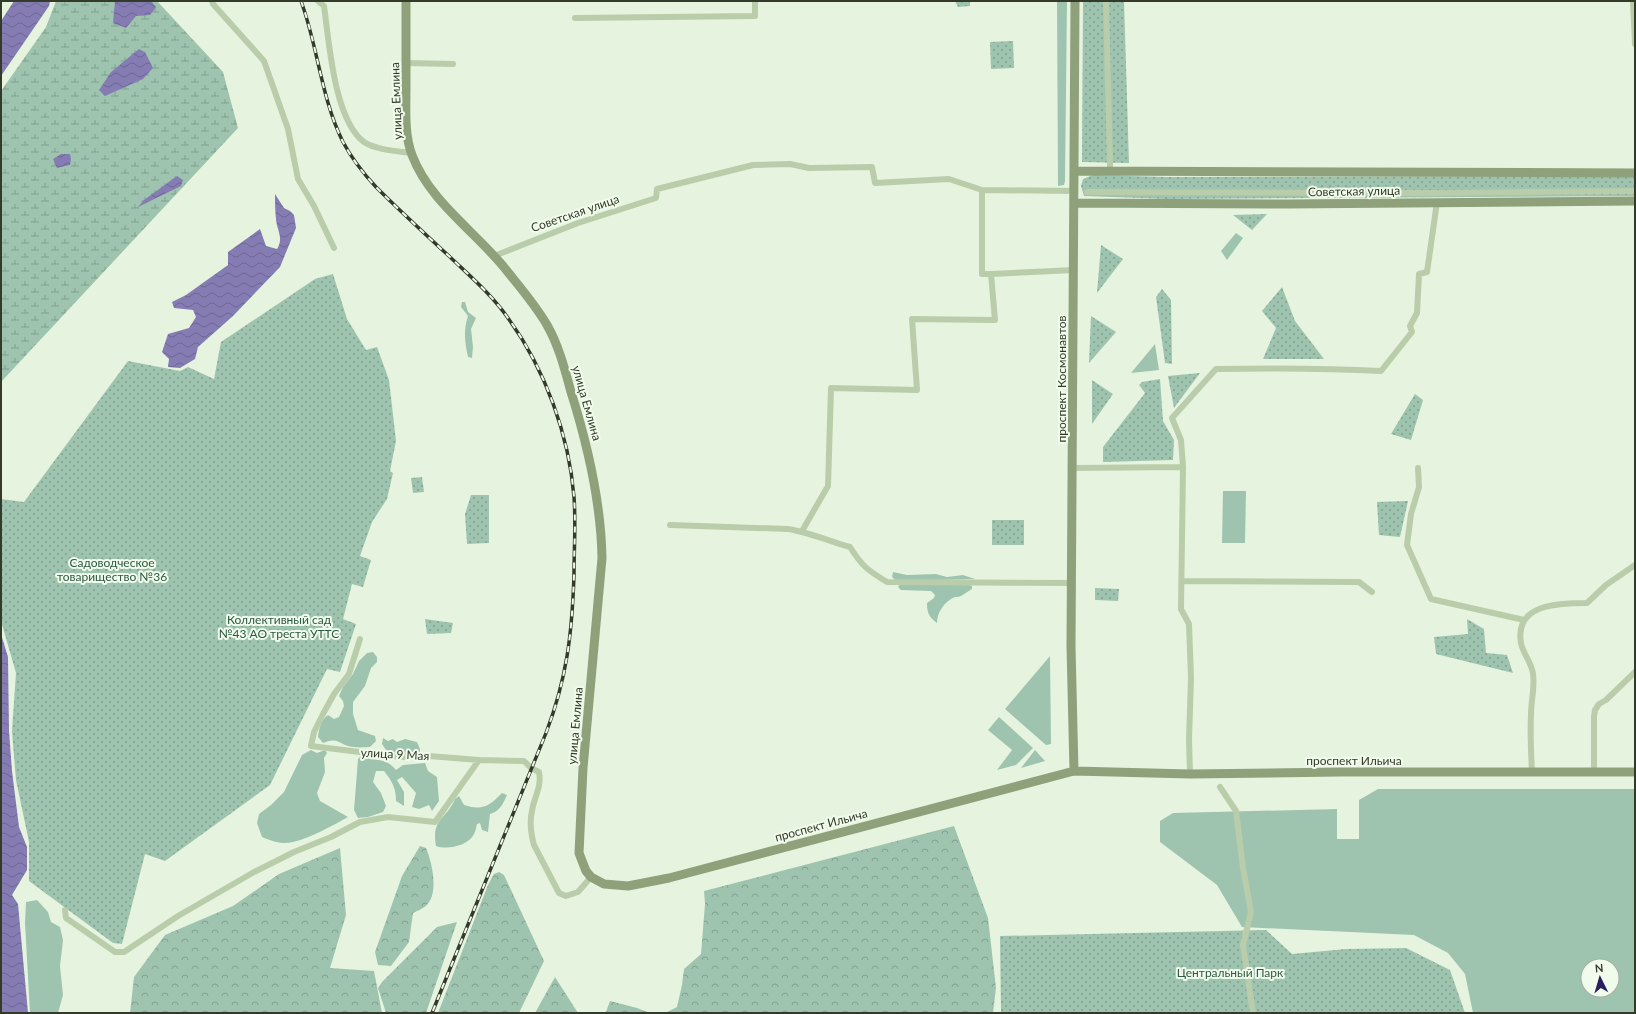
<svg xmlns="http://www.w3.org/2000/svg" width="1636" height="1014" font-family="Lato,sans-serif">
<defs>
<pattern id="forest-crowns" width="20" height="18" patternUnits="userSpaceOnUse"><rect width="20" height="18" fill="#9ec4b0"/><path d="M2 6a3 3 0 1 1 6 0M12 15a3 3 0 1 1 6 0" fill="none" stroke="#81a08f"/></pattern>
<pattern id="wetland-marsh" width="20" height="14" patternUnits="userSpaceOnUse"><rect width="20" height="14" fill="#9ec4b0"/><path d="M1 5h8M5 5V1M11 12h8M15 12V8" fill="none" stroke="#81a08f"/></pattern>
<pattern id="park-dots" width="8" height="8" patternUnits="userSpaceOnUse"><rect width="8" height="8" fill="#9ec4b0"/><path d="M2 2h.1M6 6h.1" fill="none" stroke="#81a08f" stroke-width="1.8" stroke-linecap="round"/></pattern>
<pattern id="water-waves" width="16" height="10" patternUnits="userSpaceOnUse"><rect width="16" height="10" fill="#857cb3"/><path d="M0 5q4-4 8 0t8 0" fill="none" stroke="#6d6792"/></pattern>
</defs>
<rect width="100%" height="100%" fill="#e6f4df"/>
<path fill="#9ec4b0" fill-rule="evenodd" d="M 1057,1 L 1067,1 L 1065,181 L 1064,185 L 1058,186 Z
M 1236,233 L 1243,238 L 1227,260 L 1221,251 Z
M 462,302 L 465,302 L 468,312 L 476,318 L 471,329 L 473,347 L 472,358 L 468,357 C 465,343 463,331 468,316 L 461,307 Z
M 1155,344 L 1159,370 L 1131,373 Z
M 1223,491 L 1246,491 L 1245,543 L 1222,543 Z
M 893,572 L 907,575 L 936,574 L 947,577 L 963,575 L 975,579 L 897,581 L 892,577 Z
M 900,584 L 969,585 L 972,586 L 972,589 C 968,591 965,594 961,596 C 959,597 957,597 955,597 C 945,601 937,612 937,623 C 929,617 927,613 927,603 L 934,598 L 935,595 L 931,591 L 901,590 L 898,587 Z
M 373,652 L 377,657 L 377,662 L 371,668 L 365,686 L 353,702 L 353,714 L 358,730 L 375,736 L 376,741 L 370,747 C 365,747 359,748 354,747 C 338,745 339,736 323,743 L 318,737 C 319,728 321,720 328,715 L 334,719 L 339,717 L 344,706 L 343,701 L 339,696 L 343,687 L 353,674 L 359,661 L 367,653 Z
M 1050,656 L 1051,744 L 1046,745 L 1005,709 Z
M 999,717 L 1033,748 L 1016,765 L 997,770 L 1012,750 L 988,730 Z
M 383,738 L 388,741 L 393,739 L 397,742 L 405,739 L 417,742 L 420,749 L 420,753 L 399,754 L 386,750 L 382,744 Z
M 311,750 L 317,753 L 325,750 L 327,753 L 324,758 L 325,772 L 317,793 L 320,801 L 348,817 C 332,826 310,838 293,842 C 282,845 272,841 262,837 L 257,823 L 259,814 L 271,805 L 284,792 L 302,755 Z
M 1035,750 L 1045,761 L 1021,768 Z
M 362,755 C 375,763 385,756 396,770 L 403,765 L 425,763 L 428,771 L 437,777 L 439,801 L 432,811 L 429,805 L 419,809 L 412,807 L 416,793 L 402,777 L 397,780 L 404,792 L 404,806 L 396,801 C 396,788 392,781 384,771 L 376,771 L 373,782 L 381,793 L 386,806 L 383,812 L 368,817 L 358,818 L 354,810 L 358,759 Z
M 1378,789 L 1635,789 L 1635,1013 L 1473,1013 L 1465,974 L 1448,953 L 1414,935 L 1242,927 L 1217,885 L 1160,842 L 1160,821 L 1173,813 L 1337,809 L 1337,839 L 1359,839 L 1359,800 ZM 1588,966 L 1612,966 L 1612,990 L 1588,990 Z
M 502,793 L 507,795 C 503,804 500,811 490,814 L 488,832 L 482,830 L 480,823 L 477,824 C 476,827 476,831 474,834 C 468,846 447,850 436,846 C 431,818 447,819 455,799 L 459,796 L 464,805 C 483,811 489,806 502,793 Z
M 37,900 L 48,912 L 51,922 L 60,927 L 63,940 L 60,966 L 63,995 L 58,1013 L 30,1013 L 25,923 L 26,902 Z"/>
<path fill="url(#forest-crowns)" d="M 954,826 L 988,918 L 996,988 L 993,1013 L 665,1013 L 677,1007 L 682,985 L 684,969 L 701,954 L 705,904 L 704,891 Z
M 420,846 L 426,848 C 432,862 439,892 427,905 C 424,908 417,911 413,913 L 409,942 L 391,966 L 378,965 L 375,952 L 402,876 Z
M 340,848 L 346,915 L 330,968 L 374,971 L 382,1013 L 130,1013 L 134,977 L 165,935 L 233,906 L 279,874 Z
M 499,872 L 504,875 L 544,961 L 519,1013 L 438,1013 L 488,885 L 494,874 Z
M 457,922 L 426,1013 L 386,1013 L 378,988 L 382,982 L 437,927 Z
M 555,977 L 578,1013 L 535,1013 Z
M 610,1001 L 637,1008 L 650,1013 L 607,1013 L 606,1012 Z"/>
<path fill="url(#wetland-marsh)" d="M 56,1 L 157,1 L 223,72 L 238,128 L 1,382 L 1,91 L 46,27 Z"/>
<path fill="url(#park-dots)" d="M 955,1 L 970,1 L 970,6 L 958,7 Z
M 1083,1 L 1124,1 L 1129,163 L 1082,162 Z
M 1013,41 L 1014,68 L 991,69 L 990,42 Z
M 1093,175 L 1167,177 L 1635,176 L 1635,196 L 1167,199 L 1084,196 L 1081,186 L 1083,179 Z
M 1267,214 L 1252,230 L 1233,215 Z
M 1101,245 L 1123,259 L 1097,293 Z
M 333,274 L 347,319 L 366,350 L 377,347 L 389,380 L 396,441 L 390,471 L 393,473 L 387,499 L 372,522 L 360,556 L 371,560 L 363,587 L 352,584 L 343,619 L 356,624 L 340,672 L 327,669 L 270,785 L 165,861 L 145,854 L 122,944 L 113,943 L 29,881 L 29,842 L 16,780 L 12,731 L 16,673 L 1,621 L 1,499 L 24,502 L 128,361 L 180,371 L 188,367 L 214,379 L 221,342 L 315,279 Z
M 1282,287 L 1295,321 L 1324,359 L 1263,359 L 1276,328 L 1262,311 Z
M 1162,289 L 1171,300 L 1172,364 L 1165,363 L 1156,297 Z
M 1091,316 L 1116,332 L 1089,363 Z
M 1200,373 L 1174,408 L 1168,376 Z
M 1160,379 L 1163,421 L 1174,440 L 1173,460 L 1103,462 L 1103,447 L 1145,393 L 1139,385 L 1142,382 Z
M 1092,380 L 1113,394 L 1092,424 Z
M 1415,394 L 1423,400 L 1411,440 L 1391,434 Z
M 422,477 L 424,492 L 413,493 L 411,478 Z
M 471,495 L 489,495 L 489,543 L 467,544 L 465,514 Z
M 1408,501 L 1400,537 L 1379,535 L 1377,502 Z
M 992,520 L 1024,520 L 1024,545 L 992,545 Z
M 1095,588 L 1119,589 L 1118,601 L 1095,600 Z
M 425,619 L 453,623 L 451,633 L 427,634 Z
M 1467,619 L 1484,629 L 1486,653 L 1507,655 L 1513,673 L 1436,654 L 1434,637 L 1468,634 Z
M 1266,930 L 1292,954 L 1346,949 L 1406,948 L 1450,970 L 1465,1013 L 1001,1013 L 1000,936 Z"/>
<path fill="url(#water-waves)" d="M 14,1 L 50,1 L 49,6 L 1,76 L 1,21 Z
M 115,1 L 151,1 L 156,7 L 150,15 L 136,16 L 126,28 L 113,23 Z
M 139,49 L 145,52 L 153,68 L 143,79 L 105,96 L 99,90 L 111,72 Z
M 61,154 L 70,154 L 71,159 L 70,165 L 57,168 L 53,159 Z
M 177,176 L 183,180 L 181,186 L 138,207 L 144,200 Z
M 275,194 L 284,208 L 290,211 L 294,215 L 296,228 L 280,267 L 233,316 L 198,347 L 195,359 L 180,368 L 168,367 L 169,359 L 162,352 L 168,334 L 189,328 L 196,317 L 193,310 L 174,308 L 172,302 L 186,295 L 228,265 L 228,252 L 260,229 L 266,246 L 277,249 C 284,238 277,231 276,219 C 275,211 275,202 275,194 Z
M 1,634 L 8,657 L 9,731 L 12,771 L 19,827 L 27,847 L 27,870 L 12,895 L 18,904 L 28,1013 L 1,1013 L 1,778 L 2,773 L 1,768 Z"/>
<g fill="none" stroke-linecap="round" stroke-linejoin="round">
<path stroke="#b9cdaa" stroke-width="6" d="M 212,1 L 213,4 L 264,61 L 288,129 L 298,179 L 314,206 L 334,248
M 318,1 L 324,6 C 329,41 334,120 364,142 C 376,150 397,151 411,153
M 1106,1 L 1110,166
M 1633,1 L 1635,44
M 575,18 L 755,16 L 755,1
M 406,63 L 453,64
M 982,190 L 982,274 L 991,274
M 1087,192 L 1433,193 L 1635,191
M 494,256 L 578,223 L 656,198 L 657,189 L 753,165 L 790,164 L 809,168 L 872,167 L 875,183 L 949,179 L 982,190 L 1074,191
M 1072,468 L 1183,467
M 1418,468 L 1419,487 L 1411,514 L 1407,545 L 1431,599 L 1524,620
M 670,525 L 788,529 C 808,532 829,541 850,547 C 862,566 867,570 887,582 L 1072,583
M 802,531 L 828,486 L 831,388 L 917,390 L 912,319 L 995,320 L 991,274 L 1074,270
M 1182,581 L 1359,582 L 1372,592
M 360,639 L 349,674 L 334,694 L 323,714 L 314,732 L 311,746 L 400,757 L 429,756 L 479,760 L 524,761 L 531,768 L 539,772 C 542,787 534,797 532,811 C 529,823 531,834 534,845 L 559,893 L 566,896 L 578,892 L 591,877
M 1532,772 C 1531,753 1530,733 1531,714 C 1531,701 1535,687 1533,674 C 1532,663 1523,654 1521,643 C 1514,603 1561,603 1587,603 L 1606,585 L 1635,565
M 1594,772 L 1594,717 L 1595,710 L 1599,704 L 1606,700 L 1635,672
M 1190,774 L 1189,739 L 1191,678 L 1189,624 L 1181,609 L 1183,467 L 1181,440 L 1172,418 L 1216,369 C 1271,368 1326,368 1381,371 L 1412,332 L 1410,326 L 1417,313 L 1419,274 L 1427,272 L 1437,202
M 1220,787 L 1236,811 L 1243,868 L 1251,912 L 1243,945 L 1253,1013
M 65,910 L 66,918 L 115,952 L 124,952 L 178,916 L 254,872 L 294,852 L 331,837 L 360,822 L 388,817 L 435,822 L 479,760"/>
<path stroke="#8fa17b" stroke-width="9" d="M 406,1 C 406,30 406,59 406,87 C 406,109 404,134 412,155 C 429,200 472,229 503,266 C 518,285 535,304 547,325 C 559,346 565,370 571,392 C 588,446 601,501 602,558 L 583,768 L 579,853 L 586,871 L 591,877 L 604,884 L 628,886 L 669,878 L 1074,771 L 1190,774 L 1340,772 L 1635,772
M 1074,171 L 1635,173
M 1074,203 L 1288,204 L 1635,201
M 1074,771 L 1071,646 L 1075,1"/>
<defs>
<path id="rail" d="M 301,1 C 318,47 321,98 343,142 C 352,159 363,173 376,187 C 400,211 425,234 450,257 C 471,277 492,295 508,318 C 545,369 569,435 574,497 C 576,523 574,549 574,575 C 572,634 567,678 546,733 L 432,1013"/>
</defs>
<use href="#rail" stroke="#333a2a" stroke-width="3.5"/>
<use href="#rail" stroke="#f1fbec" stroke-width="2" stroke-dasharray="6" stroke-linecap="butt"/>
</g>
<g text-anchor="middle" dominant-baseline="central" stroke-width="4" stroke-linejoin="round" paint-order="stroke">
<g font-size="12" fill="#333a2a" stroke="#f1fbec">
<text transform="translate(396 101) rotate(-92)">улица Емлина</text>
<text transform="translate(1354 191) rotate(-1)">Советская улица</text>
<text transform="translate(575 213) rotate(-19)">Советская улица</text>
<text transform="translate(1061 379) rotate(-90)">проспект Космонавтов</text>
<text transform="translate(587 403) rotate(74)">улица Емлина</text>
<text transform="translate(575 726) rotate(-85)">улица Емлина</text>
<text transform="translate(395 754) rotate(3)">улица 9 Мая</text>
<text x="1354" y="760">проспект Ильича</text>
<text transform="translate(821 825) rotate(-15)">проспект Ильича</text>
</g>
<g font-size="12" fill="#2c5a43" stroke="#f1fbec">
<text x="112" y="562">Садоводческое<tspan x="112" dy="14">товарищество №36</tspan></text>
<text x="279" y="619">Коллективный сад<tspan x="279" dy="14">№43 АО треста УТТС</tspan></text>
<text x="1230" y="972">Центральный Парк</text>
</g>
</g>
<rect width="1636" height="1014" fill="none" stroke="#333a2a" stroke-width="4"/>
<g transform="translate(1600 978) rotate(355)"><circle r="19" fill="#f1fbec" stroke="#a5ae9e"/>
<path d="M0-3L7 15L0 10L-7 15Z" fill="#291d5e"/>
<text y="-6" font-size="11" font-weight="bold" text-anchor="middle" fill="#333a2a">N</text>
</g>
</svg>
